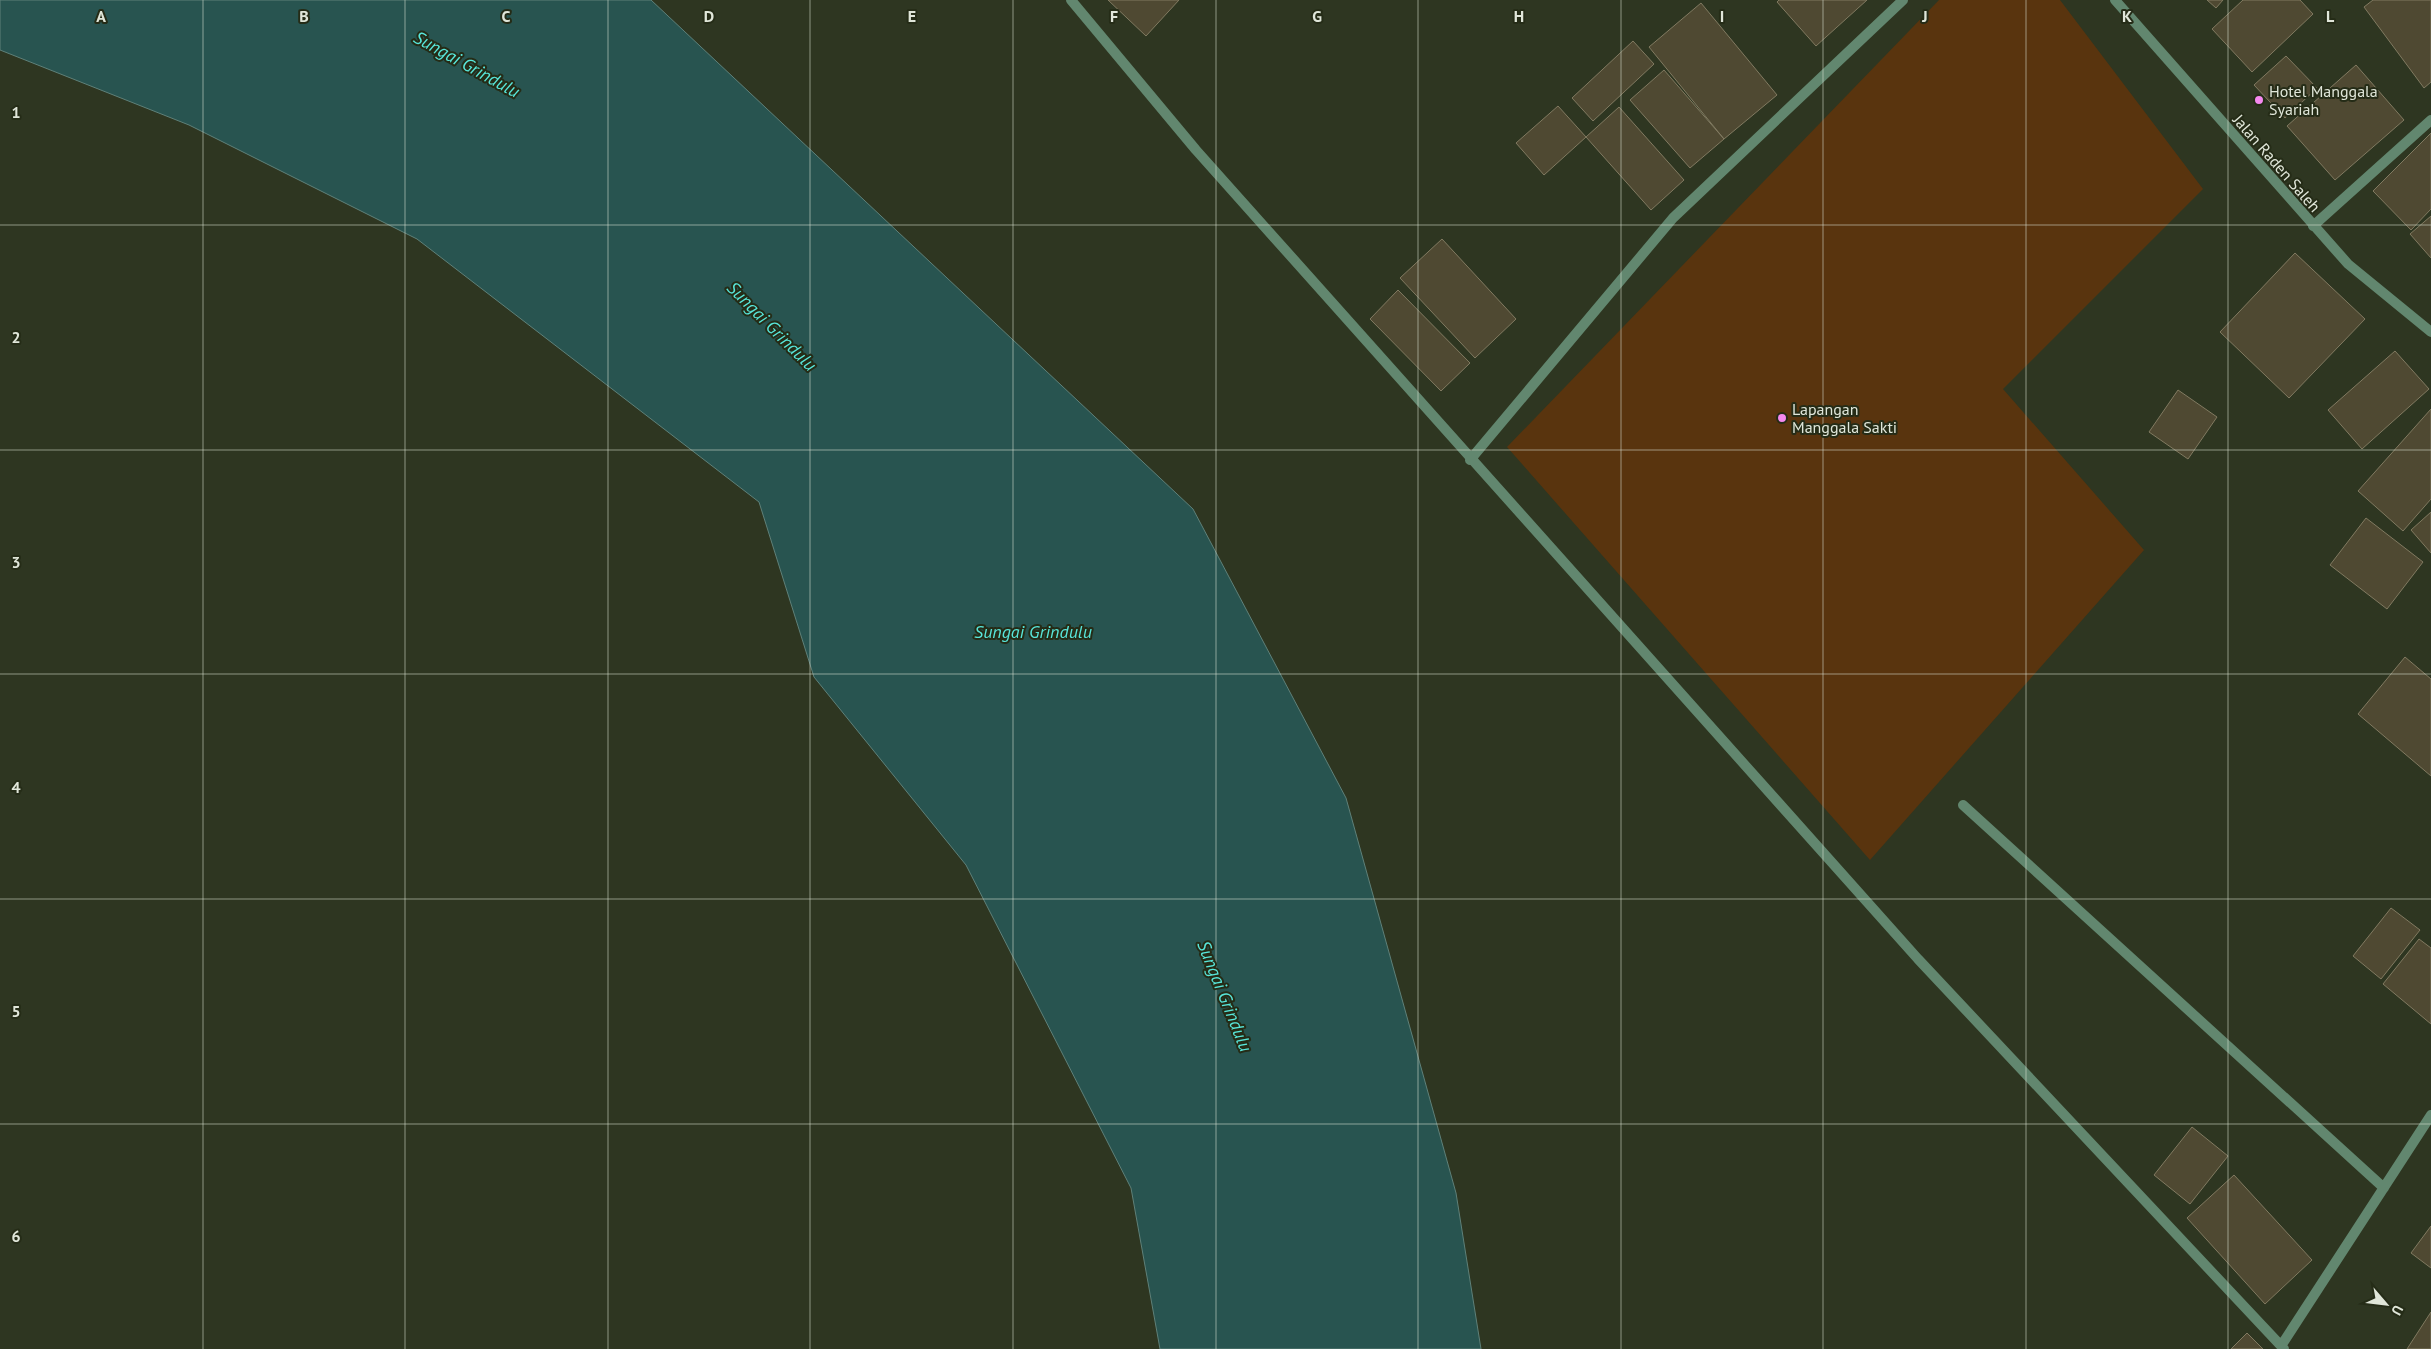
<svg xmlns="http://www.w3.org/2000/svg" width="2431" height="1349" font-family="'PT Sans',sans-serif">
<rect width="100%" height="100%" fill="#2e3621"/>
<path fill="#59340e" d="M 1939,0 L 2060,0 L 2203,189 L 2003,389 L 2144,550 L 1870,860 L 1507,447 Z"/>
<path fill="#285450" stroke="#5f8079" d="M 0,0 L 651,0 L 1193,509 L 1346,798 L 1456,1193 L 1481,1349 L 1160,1349 L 1131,1188 L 966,865 L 814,677 L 759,502 L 417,239 L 189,125 L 0,50 Z"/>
<path fill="#4f4932" stroke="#817a61" d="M 1108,0 L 1179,0 L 1146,36 Z
M 1779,0 L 1867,0 L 1816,46 L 1777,2 Z
M 2207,0 L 2223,0 L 2216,8 Z
M 2243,0 L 2300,0 L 2313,14 L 2252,72 L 2212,29 Z
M 2373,0 L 2431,0 L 2431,82 L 2424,88 L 2364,7 Z
M 1701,3 L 1777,95 L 1724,139 L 1649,47 Z
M 1633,41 L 1654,64 L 1593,121 L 1572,98 Z
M 2286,56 L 2317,88 L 2285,118 L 2254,85 Z
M 2356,65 L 2404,120 L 2335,180 L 2287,126 Z
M 1664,70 L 1724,139 L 1690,168 L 1630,100 Z
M 1558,106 L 1586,137 L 1544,175 L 1516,143 Z
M 1619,107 L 1684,180 L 1651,210 L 1586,137 Z
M 2431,133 L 2431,209 L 2411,230 L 2373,191 Z
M 2431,216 L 2431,258 L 2410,234 Z
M 1442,239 L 1516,319 L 1475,358 L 1400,278 Z
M 2295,253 L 2365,319 L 2289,398 L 2220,332 Z
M 1398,290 L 1470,363 L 1441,391 L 1370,319 Z
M 2395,351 L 2429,389 L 2362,449 L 2328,410 Z
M 2178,390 L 2217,417 L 2188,459 L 2149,432 Z
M 2431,409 L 2431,499 L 2403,531 L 2358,491 Z
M 2431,512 L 2431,553 L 2411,530 Z
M 2366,518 L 2423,562 L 2387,609 L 2330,565 Z
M 2405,657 L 2431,679 L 2431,776 L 2358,714 Z
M 2391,908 L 2420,930 L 2381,979 L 2353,956 Z
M 2419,939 L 2431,948 L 2431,1024 L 2383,984 Z
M 2192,1127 L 2228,1156 L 2190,1204 L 2154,1175 Z
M 2234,1175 L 2312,1260 L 2265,1304 L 2187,1218 Z
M 2431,1226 L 2431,1268 L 2411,1253 Z
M 2431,1312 L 2431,1349 L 2407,1349 Z
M 2247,1333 L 2263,1349 L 2231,1349 Z"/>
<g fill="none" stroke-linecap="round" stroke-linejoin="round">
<path stroke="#62876f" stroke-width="10" d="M 1071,0 L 1196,150 L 1918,959 L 2284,1349
M 2313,226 L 2431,120
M 1470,460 L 1673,218 L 1903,0
M 1963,805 L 2384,1188
M 2281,1346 L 2431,1115"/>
<path stroke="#62876f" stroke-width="10" d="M 2115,0 L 2348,264 L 2431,332"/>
</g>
<path fill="none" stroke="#e0e6d9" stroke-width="1" stroke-opacity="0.55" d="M 203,0 L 203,1349M 405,0 L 405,1349M 608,0 L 608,1349M 810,0 L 810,1349M 1013,0 L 1013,1349M 1216,0 L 1216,1349M 1418,0 L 1418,1349M 1621,0 L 1621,1349M 1823,0 L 1823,1349M 2026,0 L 2026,1349M 2228,0 L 2228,1349M 0,225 L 2431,225M 0,450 L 2431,450M 0,674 L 2431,674M 0,899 L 2431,899M 0,1124 L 2431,1124"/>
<g fill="#f589ef" stroke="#252c17" stroke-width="2">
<circle cx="2259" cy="100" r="5"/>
<circle cx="1782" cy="418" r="5"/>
</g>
<g text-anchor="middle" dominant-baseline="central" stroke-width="4" stroke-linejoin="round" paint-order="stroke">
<g font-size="16" fill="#e0e6d9" stroke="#252c17" text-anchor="start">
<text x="2269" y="91">Hotel Manggala<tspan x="2269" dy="18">Syariah</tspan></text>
<text x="1792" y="409">Lapangan<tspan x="1792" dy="18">Manggala Sakti</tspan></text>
</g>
<g font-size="16" fill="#e0e6d9" stroke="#252c17">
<text transform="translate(2277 163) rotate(49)">Jalan Raden Saleh</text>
</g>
<g font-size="18" font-style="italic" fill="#58e6da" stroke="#252c17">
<text transform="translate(467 64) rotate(29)">Sungai Grindulu</text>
<text transform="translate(772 326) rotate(45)">Sungai Grindulu</text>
<text x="1033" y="631">Sungai Grindulu</text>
<text transform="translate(1225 996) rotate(68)">Sungai Grindulu</text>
</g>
</g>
<g font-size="16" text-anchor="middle" font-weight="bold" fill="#e0e6d9" stroke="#252c17" stroke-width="4" stroke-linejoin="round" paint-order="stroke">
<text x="101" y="22">A</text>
<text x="304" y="22">B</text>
<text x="506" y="22">C</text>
<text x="709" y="22">D</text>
<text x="912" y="22">E</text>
<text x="1114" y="22">F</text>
<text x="1317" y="22">G</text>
<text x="1519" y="22">H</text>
<text x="1722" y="22">I</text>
<text x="1925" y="22">J</text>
<text x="2127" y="22">K</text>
<text x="2330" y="22">L</text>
<text x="16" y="118">1</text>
<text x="16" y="343">2</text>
<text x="16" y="568">3</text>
<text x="16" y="793">4</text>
<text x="16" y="1017">5</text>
<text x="16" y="1242">6</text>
</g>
<g transform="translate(2386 1304) rotate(118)" stroke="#252c17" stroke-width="4" paint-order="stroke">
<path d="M0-4L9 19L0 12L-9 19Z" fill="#e0e6d9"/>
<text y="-8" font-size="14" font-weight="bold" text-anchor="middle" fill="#e0e6d9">U</text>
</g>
</svg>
